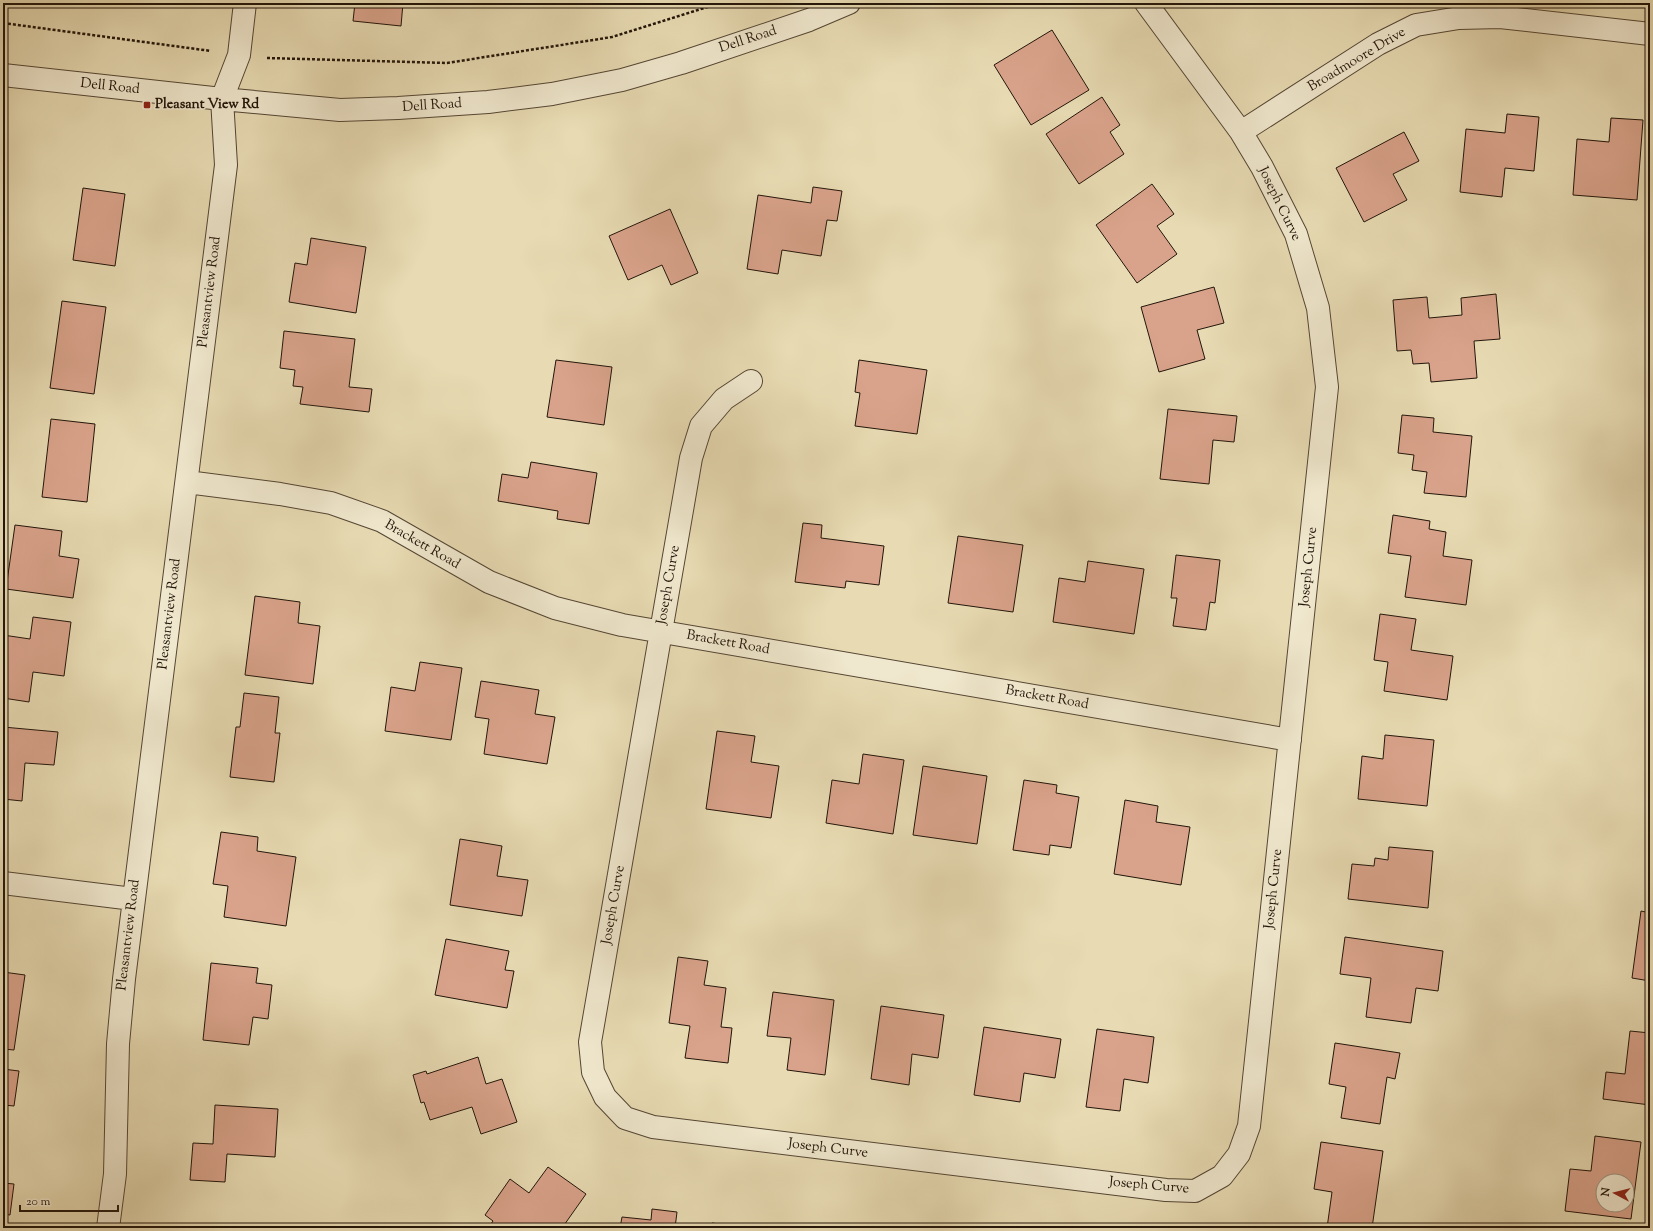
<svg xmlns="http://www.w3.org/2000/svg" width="1653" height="1231" font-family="'Sorts Mill Goudy',serif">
<rect width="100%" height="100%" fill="#e8dbb3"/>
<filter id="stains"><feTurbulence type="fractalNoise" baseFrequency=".005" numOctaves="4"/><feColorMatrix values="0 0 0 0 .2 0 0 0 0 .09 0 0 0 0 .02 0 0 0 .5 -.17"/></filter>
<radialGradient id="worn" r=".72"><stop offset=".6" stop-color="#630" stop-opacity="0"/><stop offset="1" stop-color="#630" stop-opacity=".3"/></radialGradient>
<path fill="#d9a38b" stroke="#22150a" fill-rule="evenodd" d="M 355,3 L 403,3 L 401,26 L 353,21 Z
M 1052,30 L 1089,90 L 1031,125 L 994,65 Z
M 1102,97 L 1120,125 L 1110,132 L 1124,154 L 1079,184 L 1046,134 Z
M 1507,114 L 1539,117 L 1534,171 L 1505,168 L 1502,197 L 1460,192 L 1466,129 L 1505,133 Z
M 1611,118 L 1643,120 L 1637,200 L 1573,195 L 1577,139 L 1609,142 Z
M 1404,132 L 1419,161 L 1393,174 L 1407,200 L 1364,222 L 1336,168 Z
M 1152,184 L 1174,214 L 1157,226 L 1177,254 L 1137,283 L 1096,225 Z
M 813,187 L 842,191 L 837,221 L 827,220 L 821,256 L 782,250 L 778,274 L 747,269 L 758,195 L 811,203 Z
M 83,188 L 125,194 L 115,266 L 73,260 Z
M 670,209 L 698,273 L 671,285 L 662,265 L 628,280 L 609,236 Z
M 311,238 L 366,247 L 356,313 L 289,302 L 295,263 L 307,265 Z
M 1214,287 L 1224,323 L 1197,330 L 1205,359 L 1159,372 L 1141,307 Z
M 1496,294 L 1500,339 L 1474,341 L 1477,378 L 1431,382 L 1429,363 L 1413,364 L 1411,350 L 1397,351 L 1393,300 L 1427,297 L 1429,318 L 1462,315 L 1461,298 Z
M 62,301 L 106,307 L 94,394 L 50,388 Z
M 284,331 L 355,339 L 349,387 L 372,389 L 369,412 L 300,404 L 303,387 L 293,386 L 295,370 L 280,368 Z
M 556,360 L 612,367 L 604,425 L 547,417 Z
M 859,360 L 927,370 L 917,434 L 855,426 L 860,393 L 855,392 Z
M 1168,409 L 1237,416 L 1234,442 L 1213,440 L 1209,484 L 1160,479 Z
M 1402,415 L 1434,418 L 1433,432 L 1472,436 L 1466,497 L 1424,493 L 1427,472 L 1412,470 L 1414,455 L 1398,453 Z
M 51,419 L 95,424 L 87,502 L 42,497 Z
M 531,462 L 597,473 L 589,524 L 557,519 L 558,511 L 498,501 L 502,474 L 528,478 Z
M 1393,515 L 1430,521 L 1429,529 L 1446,532 L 1443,556 L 1472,560 L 1466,605 L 1405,597 L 1411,556 L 1388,553 Z
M 803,523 L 822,525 L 821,538 L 884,546 L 879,585 L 846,581 L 845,588 L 795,582 Z
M 15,525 L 62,531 L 59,556 L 79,559 L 73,598 L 6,589 Z
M 958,536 L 1023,545 L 1013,612 L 948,603 Z
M 1176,555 L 1220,560 L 1215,603 L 1210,602 L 1206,630 L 1173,626 L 1177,598 L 1171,598 Z
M 1088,561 L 1144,569 L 1134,634 L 1053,622 L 1059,578 L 1085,582 Z
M 255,596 L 300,602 L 298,623 L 320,626 L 313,684 L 245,675 Z
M 1380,614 L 1416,619 L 1411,650 L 1453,656 L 1447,700 L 1384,691 L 1388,662 L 1374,660 Z
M 33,617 L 71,622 L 64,676 L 33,672 L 29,702 L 3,698 L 3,635 L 30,639 Z
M 420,662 L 462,668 L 451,740 L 385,731 L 391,687 L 415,691 Z
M 481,681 L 539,690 L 535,714 L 555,717 L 547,764 L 484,754 L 489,719 L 475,717 Z
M 244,693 L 279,697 L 275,733 L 280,733 L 274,782 L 230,777 L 236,727 L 240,727 Z
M 3,727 L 58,732 L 54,765 L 25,763 L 22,801 L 3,799 Z
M 717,731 L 755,736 L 751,762 L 779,766 L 771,818 L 706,809 Z
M 1385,735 L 1434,740 L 1427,806 L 1358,799 L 1362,756 L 1383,759 Z
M 863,754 L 904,760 L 893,834 L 826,823 L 832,780 L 859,784 Z
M 923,766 L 987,776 L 977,844 L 913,835 Z
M 1024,780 L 1057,785 L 1056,793 L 1079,797 L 1071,848 L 1050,845 L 1049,855 L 1013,850 Z
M 1125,800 L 1158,806 L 1156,822 L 1190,827 L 1181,885 L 1114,874 Z
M 221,832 L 258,837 L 257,851 L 296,857 L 286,926 L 224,917 L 228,886 L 213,884 Z
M 460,839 L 502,846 L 497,876 L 528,880 L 522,916 L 450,905 Z
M 1389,847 L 1433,851 L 1428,908 L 1348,899 L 1352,864 L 1374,866 L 1375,858 L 1388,860 Z
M 1641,911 L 1650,913 L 1650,981 L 1632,978 Z
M 1345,937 L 1443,951 L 1438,991 L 1416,988 L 1411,1023 L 1366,1017 L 1371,978 L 1340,974 Z
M 446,939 L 509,951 L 505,970 L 514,971 L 507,1008 L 435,995 Z
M 678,957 L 708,961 L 704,985 L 726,988 L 721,1027 L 732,1028 L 728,1063 L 685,1058 L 690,1026 L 669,1023 Z
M 211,963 L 258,968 L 256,983 L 272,985 L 268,1019 L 253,1017 L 249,1045 L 203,1040 Z
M 3,972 L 25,975 L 14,1050 L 3,1049 Z
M 773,992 L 834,1000 L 825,1075 L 787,1070 L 791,1038 L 767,1036 Z
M 881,1006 L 944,1015 L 938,1058 L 912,1054 L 909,1085 L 871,1079 Z
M 984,1027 L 1061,1039 L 1055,1078 L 1024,1073 L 1020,1102 L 974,1095 Z
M 1097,1029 L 1154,1037 L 1148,1083 L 1124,1079 L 1120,1111 L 1086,1107 Z
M 1630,1031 L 1650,1033 L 1650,1105 L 1603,1099 L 1606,1072 L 1625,1074 Z
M 1335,1043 L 1400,1053 L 1395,1079 L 1387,1077 L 1380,1124 L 1341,1118 L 1346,1087 L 1329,1084 Z
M 478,1057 L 486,1084 L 502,1079 L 517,1122 L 481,1134 L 472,1107 L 430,1120 L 424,1102 L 421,1103 L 413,1075 L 426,1071 L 427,1074 Z
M 3,1069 L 19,1071 L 14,1106 L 3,1105 Z
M 215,1105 L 278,1109 L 275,1157 L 227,1154 L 225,1182 L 190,1180 L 193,1143 L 213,1144 Z
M 1595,1136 L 1641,1142 L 1631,1219 L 1565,1211 L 1570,1169 L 1591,1171 ZM 1603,1181 L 1627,1181 L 1627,1205 L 1603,1205 Z
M 1321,1142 L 1383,1151 L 1372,1228 L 1327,1228 L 1332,1192 L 1314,1189 Z
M 548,1167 L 586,1194 L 562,1228 L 488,1228 L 493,1221 L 485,1215 L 510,1179 L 529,1193 Z
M 3,1183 L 14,1184 L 10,1215 L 3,1214 Z
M 652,1209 L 677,1212 L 675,1228 L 620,1228 L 622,1217 L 651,1220 Z
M 712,1223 L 747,1228 L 712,1228 Z"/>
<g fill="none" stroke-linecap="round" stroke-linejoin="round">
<defs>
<path id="minor" d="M 3,75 L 222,99 L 340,110 L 398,108 L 488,102 L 552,94 L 622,80 L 681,63 L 809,20 L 849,3
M 1241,132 L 1378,44 L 1416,25 L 1459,18 L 1500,17 L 1650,34
M 751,381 L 724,399 L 701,426 L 691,458 L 590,1042 L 593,1072 L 605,1097 L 625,1118 L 653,1127 L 1166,1190 L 1195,1191 L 1222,1176 L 1239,1154 L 1249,1126 L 1327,387 L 1318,308 L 1296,234 L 1262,167 L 1241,132 L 1146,3
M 187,482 L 280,494 L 331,503 L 382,521 L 489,582 L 555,608 L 622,625 L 1290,740
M 3,883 L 133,899
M 108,1228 L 115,1174 L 118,1044 L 124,979 L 226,165 L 222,99 L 239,55 L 245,3"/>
</defs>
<use href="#minor" stroke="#544634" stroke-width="24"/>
<path stroke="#22150a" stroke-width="2.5" stroke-dasharray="3 2" stroke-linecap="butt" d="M 3,23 L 211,51
M 267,58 L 447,63 L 612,37 L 720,3"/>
<use href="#minor" stroke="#f0e8ce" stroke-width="22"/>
</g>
<rect fill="#8f2418" stroke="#f0e8ce" stroke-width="1.5" x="143" y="101" width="8" height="8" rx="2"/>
<g text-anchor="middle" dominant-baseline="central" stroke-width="3" stroke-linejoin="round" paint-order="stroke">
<g font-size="14" fill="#22150a" stroke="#f0e8ce">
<text transform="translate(748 40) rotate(-18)">Dell Road</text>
<text transform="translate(1357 60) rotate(-31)">Broadmoore Drive</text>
<text transform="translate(110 87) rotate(6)">Dell Road</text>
<text transform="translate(432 106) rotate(-4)">Dell Road</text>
<text transform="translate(1279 204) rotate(64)">Joseph Curve</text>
<text transform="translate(210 292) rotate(-83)">Pleasantview Road</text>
<text transform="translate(422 545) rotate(30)">Brackett Road</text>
<text transform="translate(1309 567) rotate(-84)">Joseph Curve</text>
<text transform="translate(669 585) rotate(-80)">Joseph Curve</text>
<text transform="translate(170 614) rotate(-83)">Pleasantview Road</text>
<text transform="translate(728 643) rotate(10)">Brackett Road</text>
<text transform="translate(1047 698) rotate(10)">Brackett Road</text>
<text transform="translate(1274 889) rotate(-84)">Joseph Curve</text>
<text transform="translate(614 905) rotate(-80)">Joseph Curve</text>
<text transform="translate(129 935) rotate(-83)">Pleasantview Road</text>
<text transform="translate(828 1149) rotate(7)">Joseph Curve</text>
<text transform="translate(1149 1186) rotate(5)">Joseph Curve</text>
</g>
<g font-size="14" font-weight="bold" fill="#22150a" stroke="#f0e8ce" text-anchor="start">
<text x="155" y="105">Pleasant View Rd</text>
</g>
</g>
<rect width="1653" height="1231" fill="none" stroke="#e8dbb3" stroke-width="16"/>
<rect x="4" y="4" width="1645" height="1223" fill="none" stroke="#22150a" stroke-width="2"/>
<rect x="8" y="8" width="1637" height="1215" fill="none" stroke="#22150a"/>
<g transform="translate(1615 1193) rotate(277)"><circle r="19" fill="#f0e8ce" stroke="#9e9480"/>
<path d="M0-3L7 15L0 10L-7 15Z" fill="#8f2418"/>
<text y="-6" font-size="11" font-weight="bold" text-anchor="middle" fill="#22150a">N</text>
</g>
<path d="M20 1205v6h98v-6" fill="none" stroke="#22150a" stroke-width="2"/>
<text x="26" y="1205" font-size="12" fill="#22150a" stroke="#f0e8ce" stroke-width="3" paint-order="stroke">20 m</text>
<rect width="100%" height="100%" filter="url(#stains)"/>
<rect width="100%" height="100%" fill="url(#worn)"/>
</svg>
